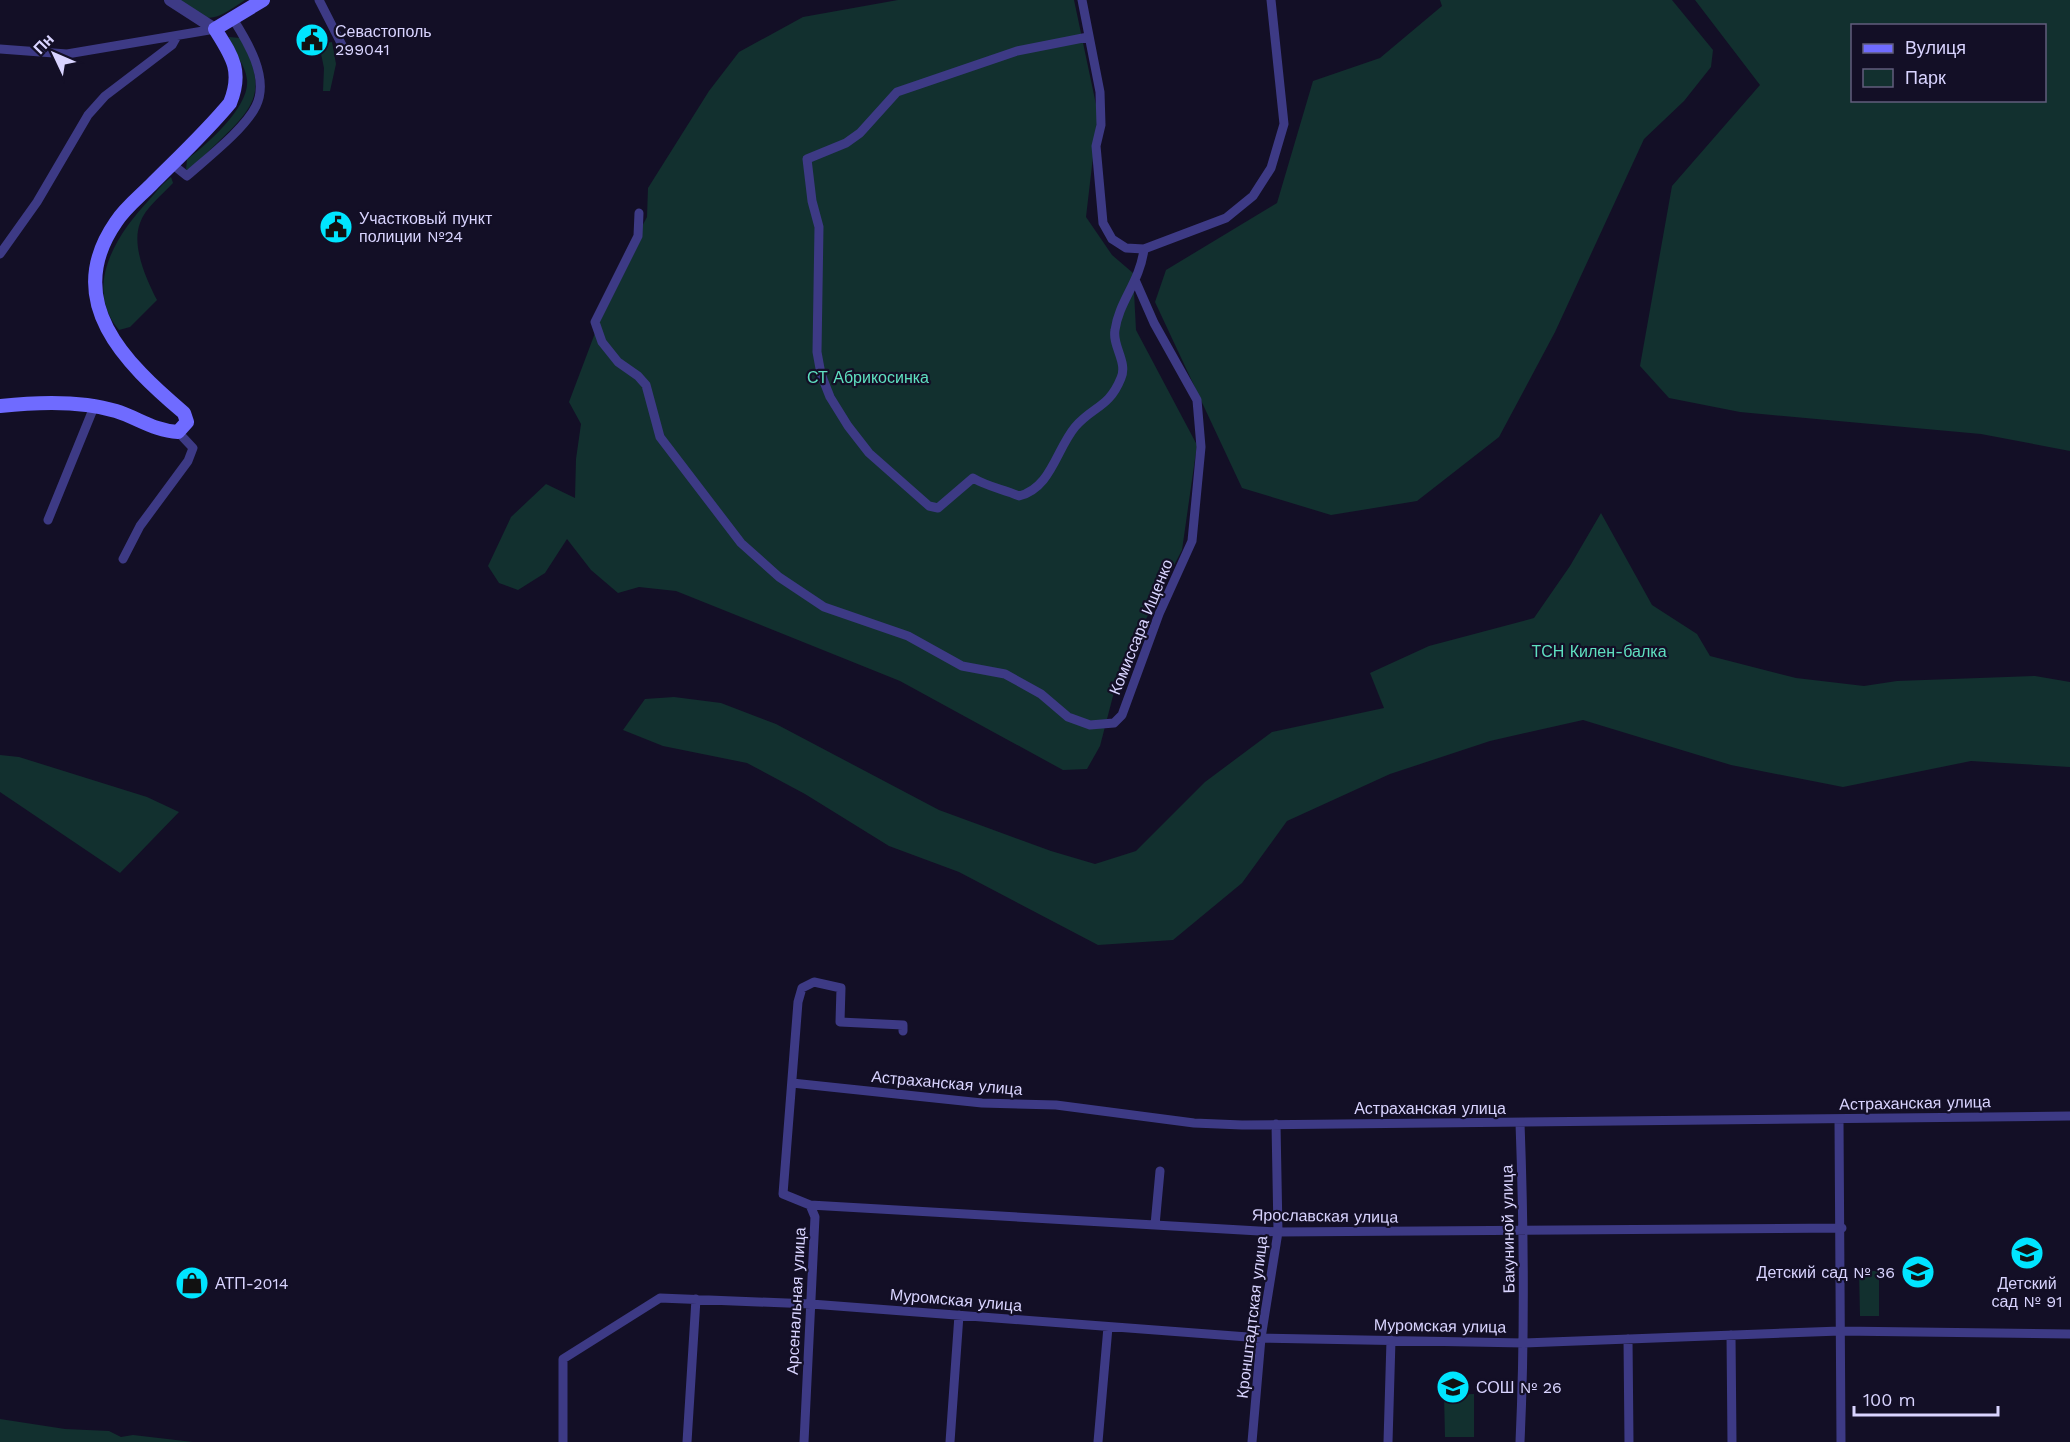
<svg xmlns="http://www.w3.org/2000/svg" width="2070" height="1442" font-family="'Work Sans',sans-serif">
<rect width="100%" height="100%" fill="#130f26"/>
<path fill="#12302f" fill-rule="evenodd" d="M 178,0 L 245,0 C 213,21 209,26 178,0 Z
M 898,0 L 1074,0 L 1098,114 L 1086,217 L 1112,255 L 1133,273 L 1136,330 L 1197,445 L 1182,550 L 1120,669 L 1100,746 L 1087,769 L 1063,770 L 900,681 L 676,591 L 639,587 L 618,593 L 591,570 L 567,539 L 545,573 L 518,590 L 499,583 L 488,566 L 511,517 L 546,484 L 575,498 L 576,459 L 581,424 L 569,402 L 620,267 L 647,217 L 648,188 L 709,91 L 739,52 L 803,17 Z
M 1440,0 L 1672,0 L 1713,50 L 1711,67 L 1684,101 L 1644,139 L 1555,332 L 1499,437 L 1417,501 L 1331,515 L 1242,488 L 1155,302 L 1166,270 L 1277,203 L 1313,81 L 1380,58 L 1442,6 Z
M 1695,0 L 2070,0 L 2070,451 L 1981,434 L 1740,412 L 1669,398 L 1640,366 L 1672,186 L 1760,85 ZM 1852,26 L 2044,26 L 2044,100 L 1852,100 Z
M 229,37 L 240,38 C 270,92 254,108 214,146 C 206,153 196,167 186,170 L 187,159 C 207,145 250,106 247,80 C 246,64 232,52 229,37 Z
M 332,42 L 336,64 L 330,91 L 323,91 L 324,68 L 319,44 Z
M 171,177 L 173,183 C 162,195 145,208 140,223 C 131,246 147,281 157,300 L 130,327 L 119,330 C 82,286 118,233 149,200 C 156,192 163,183 171,177 Z
M 1601,513 L 1652,605 L 1697,634 L 1710,656 L 1796,678 L 1864,686 L 1897,681 L 2035,676 L 2070,682 L 2070,767 L 1971,761 L 1843,787 L 1731,765 L 1583,720 L 1490,741 L 1390,774 L 1287,821 L 1242,883 L 1173,940 L 1098,945 L 959,872 L 889,846 L 805,794 L 747,763 L 663,746 L 623,730 L 645,699 L 674,697 L 721,703 L 776,724 L 939,810 L 1051,851 L 1095,864 L 1136,851 L 1205,782 L 1272,732 L 1384,708 L 1370,673 L 1429,646 L 1534,618 L 1570,566 Z
M 0,755 L 19,757 L 147,797 L 179,812 L 120,873 L 0,792 Z
M 1859,1271 L 1879,1271 L 1879,1316 L 1860,1316 Z
M 1474,1394 L 1474,1437 L 1445,1437 L 1444,1395 Z
M 0,1419 L 65,1429 L 109,1431 L 121,1437 L 133,1435 L 193,1442 L 0,1442 Z"/>
<g fill="none" stroke-linecap="round" stroke-linejoin="round">
<path stroke="#3d3a85" stroke-width="9" d="M 319,0 L 344,49
M 1082,0 L 1100,92 L 1101,125 L 1096,146 L 1103,223 L 1112,239 L 1126,248 L 1144,249 L 1226,218 L 1253,196 L 1271,168 L 1284,124 L 1271,0
M 1088,37 L 1017,51 L 897,92 L 860,133 L 846,143 L 807,159 L 812,201 L 819,227 L 817,352 L 821,374 L 830,397 L 848,426 L 869,453 L 929,506 L 938,508 L 973,478 C 988,487 1003,489 1019,496 C 1051,488 1056,450 1075,427 C 1093,406 1109,408 1121,378 C 1128,362 1112,346 1115,330 C 1119,301 1140,282 1144,249
M 0,49 L 67,54 L 215,29
M 172,164 L 187,176 C 206,159 245,129 256,106 C 270,78 247,41 233,19
M 639,213 L 638,236 L 595,322 L 602,342 L 618,362 L 638,376 L 646,385 L 660,437 L 741,543 L 779,577 L 824,607 L 908,636 L 962,666 L 1005,674 L 1041,694 L 1068,717 L 1090,725 L 1114,723 L 1122,715 L 1159,614 L 1192,541 L 1201,447 L 1197,400 L 1154,323 L 1136,282
M 0,254 L 37,202 L 88,115 L 105,96 L 172,45 L 177,36
M 48,520 L 94,407
M 123,559 L 140,526 L 188,461 L 193,448 L 178,432
M 792,1083 L 982,1103 L 1056,1105 L 1194,1123 L 1242,1125 L 2070,1116
M 1839,1120 L 1841,1442
M 810,1205 L 1278,1232 L 1842,1228
M 1155,1225 L 1160,1171
M 1731,1335 L 1732,1442
M 1628,1339 L 1629,1442
M 563,1442 L 563,1359 L 660,1298 L 811,1304 L 1261,1338 L 1524,1343 L 1840,1331 L 2070,1334
M 687,1442 L 696,1299
M 804,1442 L 815,1217 L 810,1205 L 783,1194 L 798,1002 L 802,988 L 814,982 L 841,988 L 840,1022 L 903,1025 L 903,1031
M 950,1442 L 959,1315
M 1098,1442 L 1108,1327
M 1252,1442 L 1261,1338 L 1278,1232 L 1276,1124
M 1388,1442 L 1391,1340
M 1520,1442 C 1525,1335 1524,1230 1520,1123"/>
<path stroke="#3d3a85" stroke-width="12" d="M 170,0 L 215,29"/>
<path stroke="#6f6bff" stroke-width="14" d="M 0,406 C 37,402 80,400 116,411 C 138,418 155,431 178,432 L 187,422 L 184,413 C 125,363 61,301 116,222 C 125,208 139,197 151,185 C 178,158 206,132 230,103 C 243,71 232,56 215,29 L 263,0"/>
</g>
<defs>
<symbol id="civic-disc" viewBox="-11 -11 22 22"><circle r="9.5" fill="#00e5ff" stroke="#130f26"/><path d="M-.6-6.5H3V-4.5H.6V-3L4-1V1h2V6H-6V1h2V-1L-.6-3ZM-1.2 2.5V6h2.4V2.5Z" fill="#111"/></symbol>
<symbol id="school-disc" viewBox="-11 -11 22 22"><circle r="9.5" fill="#00e5ff" stroke="#130f26"/><path d="M0-5L7-2L0 1L-7-2ZM-4 1L0 2.5L4 1V4Q0 6-4 4Z" fill="#111"/></symbol>
<symbol id="shop-disc" viewBox="-11 -11 22 22"><circle r="9.5" fill="#00e5ff" stroke="#130f26"/><path d="M-5-2.5h2.3a2.7 3.5 0 0 1 5.4 0H5L5.5 6h-11ZM-1.5-2.5h3a1.5 2.3 0 0 0-3 0Z" fill="#111"/></symbol>
</defs>
<g fill-rule="evenodd">
<use href="#civic-disc" x="293" y="21" width="38" height="38"/>
<use href="#civic-disc" x="317" y="208" width="38" height="38"/>
<use href="#school-disc" x="2008" y="1234" width="38" height="38"/>
<use href="#school-disc" x="1899" y="1253" width="38" height="38"/>
<use href="#shop-disc" x="173" y="1264" width="38" height="38"/>
<use href="#school-disc" x="1434" y="1368" width="38" height="38"/>
</g>
<g text-anchor="middle" dominant-baseline="central" stroke-width="4.5" stroke-linejoin="round" paint-order="stroke">
<g font-size="16" fill="#d9d4ff" stroke="#130f26" text-anchor="start">
<text x="335" y="31">Севастополь<tspan x="335" dy="18">299041</tspan></text>
<text x="359" y="218">Участковый пункт<tspan x="359" dy="18">полиции №24</tspan></text>
<text x="1895" y="1272" text-anchor="end">Детский сад № 36</text>
<text x="215" y="1283">АТП-2014</text>
<text x="2027" y="1283" text-anchor="middle">Детский<tspan x="2027" dy="18">сад № 91</tspan></text>
<text x="1476" y="1387">СОШ № 26</text>
</g>
<g font-size="16" fill="#5fe0c0" stroke="#130f26">
<text x="868" y="377">СТ Абрикосинка</text>
<text x="1599" y="651">ТСН Килен-балка</text>
</g>
<g font-size="16" fill="#d9d4ff" stroke="#130f26">
<text transform="translate(1141 627) rotate(-68)">Комиссара Ищенко</text>
<text transform="translate(947 1083) rotate(5)">Астраханская улица</text>
<text transform="translate(1915 1103) rotate(-1)">Астраханская улица</text>
<text x="1430" y="1108">Астраханская улица</text>
<text transform="translate(1325 1216) rotate(1)">Ярославская улица</text>
<text transform="translate(1508 1229) rotate(-91)">Бакуниной улица</text>
<text transform="translate(956 1300) rotate(5)">Муромская улица</text>
<text transform="translate(796 1301) rotate(-87)">Арсенальная улица</text>
<text transform="translate(1252 1317) rotate(-83)">Кронштадтская улица</text>
<text transform="translate(1440 1326) rotate(1)">Муромская улица</text>
</g>
</g>
<rect x="1851" y="24" width="195" height="78" fill="#130f26" stroke="#625e7d" stroke-width="1.5"/>
<rect x="1863" y="44" width="30" height="9" fill="#6f6bff" stroke="#625e7d" stroke-width="1.5"/>
<text x="1905" y="54" font-size="18" fill="#d9d4ff">Вулиця</text>
<rect x="1863" y="69" width="30" height="18" fill="#12302f" stroke="#625e7d" stroke-width="1.5"/>
<text x="1905" y="84" font-size="18" fill="#d9d4ff">Парк</text>
<g transform="translate(54 54) rotate(314)" stroke="#130f26" stroke-width="4.5" paint-order="stroke">
<path d="M0-4.5L10 22L0 15L-10 22Z" fill="#d9d4ff"/>
<text y="-9" font-size="16" font-weight="bold" text-anchor="middle" fill="#d9d4ff">Пн</text>
</g>
<path d="M1854 1406v9h144v-9" fill="none" stroke="#d9d4ff" stroke-width="3"/>
<text x="1863" y="1406" font-size="18" fill="#d9d4ff" stroke="#130f26" stroke-width="4.5" paint-order="stroke">100 m</text>
</svg>
